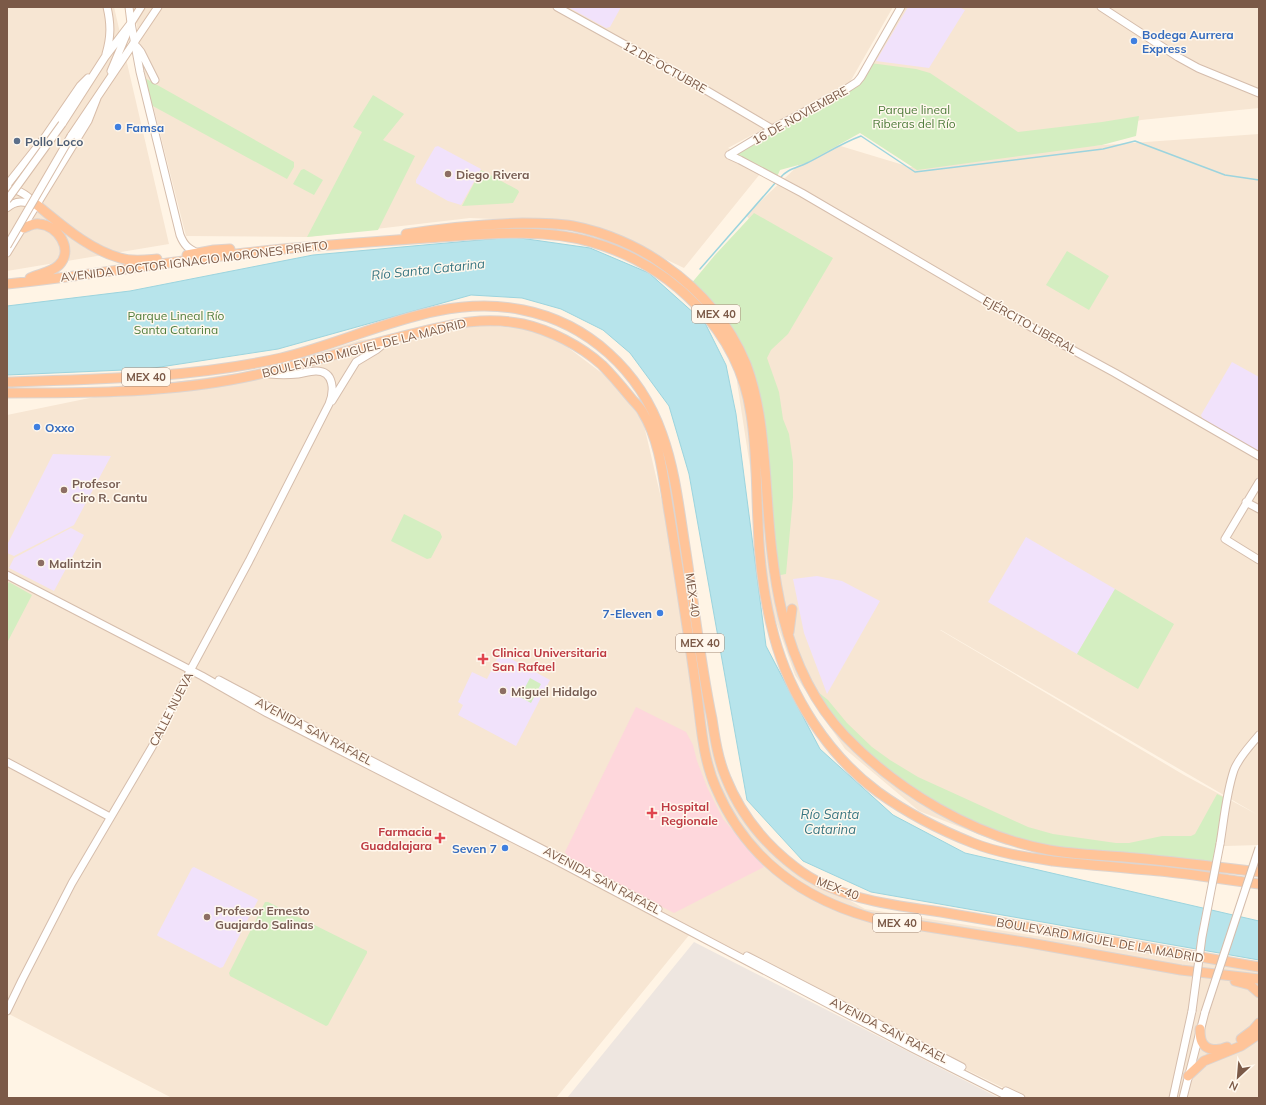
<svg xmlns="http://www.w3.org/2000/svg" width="1266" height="1105" font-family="Mulish,sans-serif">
<rect width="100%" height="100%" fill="#fff4e5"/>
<path fill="#f7e6d3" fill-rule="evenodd" d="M 7,7 L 114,7 L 169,244 L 7,271 Z
M 134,7 L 893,7 L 850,82 L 728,148 L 768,164 L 684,268 L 598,227 L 562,222 L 470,218 L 307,237 L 186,236 L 143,66 Z
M 900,7 L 1259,7 L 1259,108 L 1141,120 L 1018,151 L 1259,134 L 1259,845 L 1125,849 L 1006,845 L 919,811 L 845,749 L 795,675 L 772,610 L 737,382 L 810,297 L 746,215 L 824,141 L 910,167 L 1014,152 L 870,63 ZM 940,630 L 941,630 L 1258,815 L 1184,775 Z
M 482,325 L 529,329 L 558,340 L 611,380 L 643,421 L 727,780 L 781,862 L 865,909 L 1259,971 L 1259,1098 L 1024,1098 L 690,934 L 556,1098 L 172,1098 L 7,1013 L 7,415 L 148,386 L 266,369 L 360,340 Z"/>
<path fill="#eee6e0" d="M 694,942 L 999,1098 L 567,1098 Z"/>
<path fill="#f1e2fb" d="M 568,7 L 621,7 L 610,27 L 606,28 Z
M 908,7 L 959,7 L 965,10 L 929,68 L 876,61 Z
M 438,146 L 481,169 L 461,205 L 448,201 L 416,183 L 416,180 L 435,147 Z
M 1232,362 L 1259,377 L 1259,454 L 1204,422 L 1201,415 Z
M 53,454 L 111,456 L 74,525 L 14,556 L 7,553 L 7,545 Z
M 71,528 L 84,535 L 54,591 L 9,568 L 14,558 Z
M 1026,537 L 1115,589 L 1077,654 L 988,602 Z
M 817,576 L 842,581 L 880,601 L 827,694 L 804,633 L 793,579 Z
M 500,653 L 550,680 L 516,746 L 458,715 L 463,705 L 458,702 L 472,672 L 487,679 Z
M 194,867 L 257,899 L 258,900 L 223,967 L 220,968 L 158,936 L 157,935 L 192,868 Z"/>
<path fill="#fed7dc" d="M 636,707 L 686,732 L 693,745 L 697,761 L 707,787 L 723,819 L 764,867 L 674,913 L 570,860 L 565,852 Z"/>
<path fill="#d4eec1" d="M 870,63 L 916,69 L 930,73 L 1018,132 L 1102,122 L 1139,116 L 1136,136 L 1102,145 L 917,170 L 860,133 L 806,163 L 780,170 L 776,179 L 729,155 L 852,86 Z
M 143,77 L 294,162 L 294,167 L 287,179 L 151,105 Z
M 373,95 L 404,114 L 383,140 L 415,156 L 378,230 L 307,237 L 362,132 L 353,127 Z
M 304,169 L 323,180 L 314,195 L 293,184 L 301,170 Z
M 481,170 L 518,190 L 519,192 L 513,203 L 462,206 Z
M 754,213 L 833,258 L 788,334 L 771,350 L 767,358 L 779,392 L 783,419 L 789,434 L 793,462 L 793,497 L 786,574 L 775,576 L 757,405 L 741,354 L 690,285 L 715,255 Z
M 1067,251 L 1109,276 L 1089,310 L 1046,285 Z
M 404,514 L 440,532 L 442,537 L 431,558 L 427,559 L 391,541 Z
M 9,582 L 32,595 L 7,643 L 7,585 Z
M 1115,589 L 1174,624 L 1138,689 L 1077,654 Z
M 530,678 L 541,684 L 531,703 L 520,697 Z
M 808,684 L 828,700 L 847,723 L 872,747 L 890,760 L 918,777 L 1028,827 L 1053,834 L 1116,843 L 1129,843 L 1162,836 L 1191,836 L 1195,834 L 1217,794 L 1227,799 L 1216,867 L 1049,850 L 962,822 L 866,755 Z
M 265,902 L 268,902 L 367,951 L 367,953 L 328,1025 L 326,1026 L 230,976 L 229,973 Z"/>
<path fill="#b7e4eb" stroke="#9cd4de" d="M 513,237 L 590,248 L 649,273 L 705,323 L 726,365 L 736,414 L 766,646 L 820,749 L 893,815 L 965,853 L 1259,921 L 1259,960 L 871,892 L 803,861 L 747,800 L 689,474 L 669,406 L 630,353 L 603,330 L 561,309 L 522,298 L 471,295 L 278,349 L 147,369 L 7,375 L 7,306 L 130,291 L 313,255 Z"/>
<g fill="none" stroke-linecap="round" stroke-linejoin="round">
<path stroke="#9cd4de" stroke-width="1.5" d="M 780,178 C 787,169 797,168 807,163 C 825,154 842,143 861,136 L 915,172 L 1103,149 L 1135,141 L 1225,175 L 1259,180
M 700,269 L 776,182"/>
<defs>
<path id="tertiary" d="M 557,7 L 687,79 L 772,129
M 1101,7 L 1178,57 L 1198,68 L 1259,93
M 131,23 L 140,72 L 180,235 C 184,245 188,249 198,253
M 137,47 L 141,52 L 155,80
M 729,155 L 740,160 L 802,193 L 1036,330 L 1115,373 L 1259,456
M 729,155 L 772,129 L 843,91 L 857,82 L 861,77 L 901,7
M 332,401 L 356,362 L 376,350 L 387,341
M 1259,482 L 1225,539 L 1259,560
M 1246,502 L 1259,509
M 7,575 L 202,676 L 267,713 L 339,750 L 555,860 L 912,1048 L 1011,1098
M 219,680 L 341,745 L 658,909
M 7,762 L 110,817
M 1220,844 C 1224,820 1226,794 1234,770 C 1239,757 1250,746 1259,735
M 747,956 L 962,1067
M 7,1011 L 22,980 L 72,883 L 152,747 L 192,667 L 249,561 L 329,404 C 334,392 335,371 316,371 C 310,371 304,373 298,374 C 288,375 279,375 270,374
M 1006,1091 L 1021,1098
M 1173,1098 L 1192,1011
M 1183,1098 L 1205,1012"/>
<path id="secondary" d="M 129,7 L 131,23
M 106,54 C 111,37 111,24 107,7
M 111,71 L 127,33
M 62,124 L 105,57 L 131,23 L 141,7
M 71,136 L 158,7
M 7,185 L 45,137 L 80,86 L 88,78
M 8,189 C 20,189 29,197 37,205
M 7,208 C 16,200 24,201 35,205
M 7,253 L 88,121 L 97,98"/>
<path id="trunk" d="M 37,205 C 62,225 88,249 120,258 C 132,262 145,260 157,259
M 24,228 C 29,226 34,223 39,224 C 58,225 74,250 59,265 C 52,272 39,274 30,278
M 406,234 C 444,228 484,224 523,223 C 540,223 556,223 573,226 C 604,232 638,246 664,265 C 700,290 729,323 746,364 C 760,401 763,441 766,480 C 772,572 779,666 845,736 C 898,791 973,836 1049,850 C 1077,855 1107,855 1135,858 C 1177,862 1218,867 1259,872
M 187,255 L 214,250 L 230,249
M 7,284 C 87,276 166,262 245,253 C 305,246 366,242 427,238 C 479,235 541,227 591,242 C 671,265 739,330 751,414 C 757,450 756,486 758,522 C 759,560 764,599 774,636 C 790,696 828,755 878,792 C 907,813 940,830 973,843 C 998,853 1026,857 1053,861 C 1089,865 1125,868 1160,871 C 1193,874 1226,880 1259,884
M 7,382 C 99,379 191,378 281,358 C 361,339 439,292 523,310 C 588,323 640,371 662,434 C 675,470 679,508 685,546 C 694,603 700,662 712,719 C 715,739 718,759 726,778 C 740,813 765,844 795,867 C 836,899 891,905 941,912 L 1259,967
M 7,393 C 81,393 156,393 230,380 C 289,370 346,350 403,336 C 446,326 479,315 523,324 C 550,330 581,346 602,365 C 612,375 622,387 631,398 C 635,403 640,407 643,413 C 661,442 664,485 670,518 C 679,574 688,631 696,688 C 701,721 702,757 716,788 C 746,858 800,898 872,918 L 1030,943 L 1181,970 L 1259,979
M 789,632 L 792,609
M 1235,981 L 1250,985 L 1259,993
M 1200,1029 C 1200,1033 1200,1038 1202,1042 C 1206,1051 1219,1051 1227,1047
M 1241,1039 L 1253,1030 L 1259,1023
M 1188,1076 L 1204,1061 L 1241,1046 L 1259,1034"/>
</defs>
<use href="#tertiary" stroke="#d5bdac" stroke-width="9"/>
<use href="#secondary" stroke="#d8bda9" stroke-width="9"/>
<use href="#trunk" stroke="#ddd4cf" stroke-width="11"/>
<use href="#tertiary" stroke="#fff" stroke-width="7"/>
<use href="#secondary" stroke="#fff" stroke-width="7"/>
<use href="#trunk" stroke="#ffc499" stroke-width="9"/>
<defs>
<path id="tertiary-bridge" d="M 1192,1011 L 1202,937 L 1220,844
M 1205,1012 L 1259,848"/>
<path id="secondary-bridge" d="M 7,200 L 62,124
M 7,246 L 71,136"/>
</defs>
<use href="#tertiary-bridge" stroke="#d5bdac" stroke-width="9" stroke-linecap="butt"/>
<use href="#secondary-bridge" stroke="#d8bda9" stroke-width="9" stroke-linecap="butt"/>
<use href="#tertiary-bridge" stroke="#fff" stroke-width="7"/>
<use href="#secondary-bridge" stroke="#fff" stroke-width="7"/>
</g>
<g fill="#3f7fe0" stroke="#fff8ee" stroke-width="1.5">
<circle cx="1134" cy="41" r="4"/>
<circle cx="118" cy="127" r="4"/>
<circle cx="37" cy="427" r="4"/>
<circle cx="660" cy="613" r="4"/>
<circle cx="505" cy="848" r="4"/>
</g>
<circle fill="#5c6f8a" stroke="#fff8ee" stroke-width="1.5" cx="17" cy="141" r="4"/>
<g fill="#8d6e63" stroke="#fff8ee" stroke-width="1.5">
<circle cx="448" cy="174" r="4"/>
<circle cx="64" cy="490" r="4"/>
<circle cx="41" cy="563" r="4"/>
<circle cx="503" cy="691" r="4"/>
<circle cx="207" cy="917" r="4"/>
</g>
<g fill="#e0444e" stroke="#fff8ee" stroke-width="1.5">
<path d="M481 653h4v4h4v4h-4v4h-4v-4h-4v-4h4z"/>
<path d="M650 807h4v4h4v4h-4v4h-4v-4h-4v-4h4z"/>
<path d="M438 832h4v4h4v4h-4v4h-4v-4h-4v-4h4z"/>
</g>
<g text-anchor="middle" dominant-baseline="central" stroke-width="3" stroke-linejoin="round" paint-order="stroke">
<g fill="#fff8ee" stroke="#a38979" stroke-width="1">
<rect x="692" y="305" width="48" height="18" rx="3"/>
<rect x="122" y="368" width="48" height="18" rx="3"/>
<rect x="676" y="634" width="48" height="18" rx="3"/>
<rect x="873" y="914" width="48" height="18" rx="3"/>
</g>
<g font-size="11" font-weight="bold" fill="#7b5947">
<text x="716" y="314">MEX 40</text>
<text x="146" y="377">MEX 40</text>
<text x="700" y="643">MEX 40</text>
<text x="897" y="923">MEX 40</text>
</g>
<g font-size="12" font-weight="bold" fill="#366cbe" stroke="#fff8ee" text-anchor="start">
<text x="1142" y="34">Bodega Aurrera<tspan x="1142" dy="14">Express</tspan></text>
<text x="126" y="127">Famsa</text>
<text x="45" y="427">Oxxo</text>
<text x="652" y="613" text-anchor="end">7-Eleven</text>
<text x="497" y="848" text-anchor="end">Seven 7</text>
</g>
<g font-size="12" fill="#7b5947" stroke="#fff8ee">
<text transform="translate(665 67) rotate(29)">12 DE OCTUBRE</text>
<text transform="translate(800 115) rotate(-29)">16 DE NOVIEMBRE</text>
<text transform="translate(194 261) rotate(-7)">AVENIDA DOCTOR IGNACIO MORONES PRIETO</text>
<text transform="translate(1030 325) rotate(29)">EJÉRCITO LIBERAL</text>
<text transform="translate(364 348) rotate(-14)">BOULEVARD MIGUEL DE LA MADRID</text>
<text transform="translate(693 595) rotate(82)">MEX-40</text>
<text transform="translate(171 709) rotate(-63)">CALLE NUEVA</text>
<text transform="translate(314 731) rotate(28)">AVENIDA SAN RAFAEL</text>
<text transform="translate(602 880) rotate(28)">AVENIDA SAN RAFAEL</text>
<text transform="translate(838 888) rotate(21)">MEX-40</text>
<text transform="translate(1100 940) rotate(10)">BOULEVARD MIGUEL DE LA MADRID</text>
<text transform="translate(889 1030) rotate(27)">AVENIDA SAN RAFAEL</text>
</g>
<g font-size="12" fill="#4f7c3b" stroke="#fff8ee">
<text x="914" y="109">Parque lineal<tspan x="914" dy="14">Riberas del Río</tspan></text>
<text x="176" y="315">Parque Lineal Río<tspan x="176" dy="14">Santa Catarina</tspan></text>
</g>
<g font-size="12" font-weight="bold" fill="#4e5e75" stroke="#fff8ee" text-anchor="start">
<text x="25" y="141">Pollo Loco</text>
</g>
<g font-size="12" font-weight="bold" fill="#785e54" stroke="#fff8ee" text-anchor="start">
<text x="456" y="174">Diego Rivera</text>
<text x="72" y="483">Profesor<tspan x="72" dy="14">Ciro R. Cantu</tspan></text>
<text x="49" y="563">Malintzin</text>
<text x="511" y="691">Miguel Hidalgo</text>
<text x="215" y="910">Profesor Ernesto<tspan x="215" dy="14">Guajardo Salinas</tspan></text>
</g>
<g font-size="12" font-weight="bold" fill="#be3a42" stroke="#fff8ee" text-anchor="start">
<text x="492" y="652">Clinica Universitaria<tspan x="492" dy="14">San Rafael</tspan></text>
<text x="661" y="806">Hospital<tspan x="661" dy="14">Regionale</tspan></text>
<text x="432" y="831" text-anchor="end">Farmacia<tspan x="432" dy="14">Guadalajara</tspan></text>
</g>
<g font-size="13" font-style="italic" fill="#387682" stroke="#fff8ee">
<text transform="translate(428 269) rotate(-6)">Río Santa Catarina</text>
<text x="830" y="814">Río Santa<tspan x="830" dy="15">Catarina</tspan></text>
</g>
</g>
<rect width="1266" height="1105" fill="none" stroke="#7b5947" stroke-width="16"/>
<g transform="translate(1238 1077) rotate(206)" stroke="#fff8ee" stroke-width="3" paint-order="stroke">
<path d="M0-3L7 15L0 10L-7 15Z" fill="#7b5947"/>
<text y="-6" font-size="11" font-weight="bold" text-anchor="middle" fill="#7b5947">N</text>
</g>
</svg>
